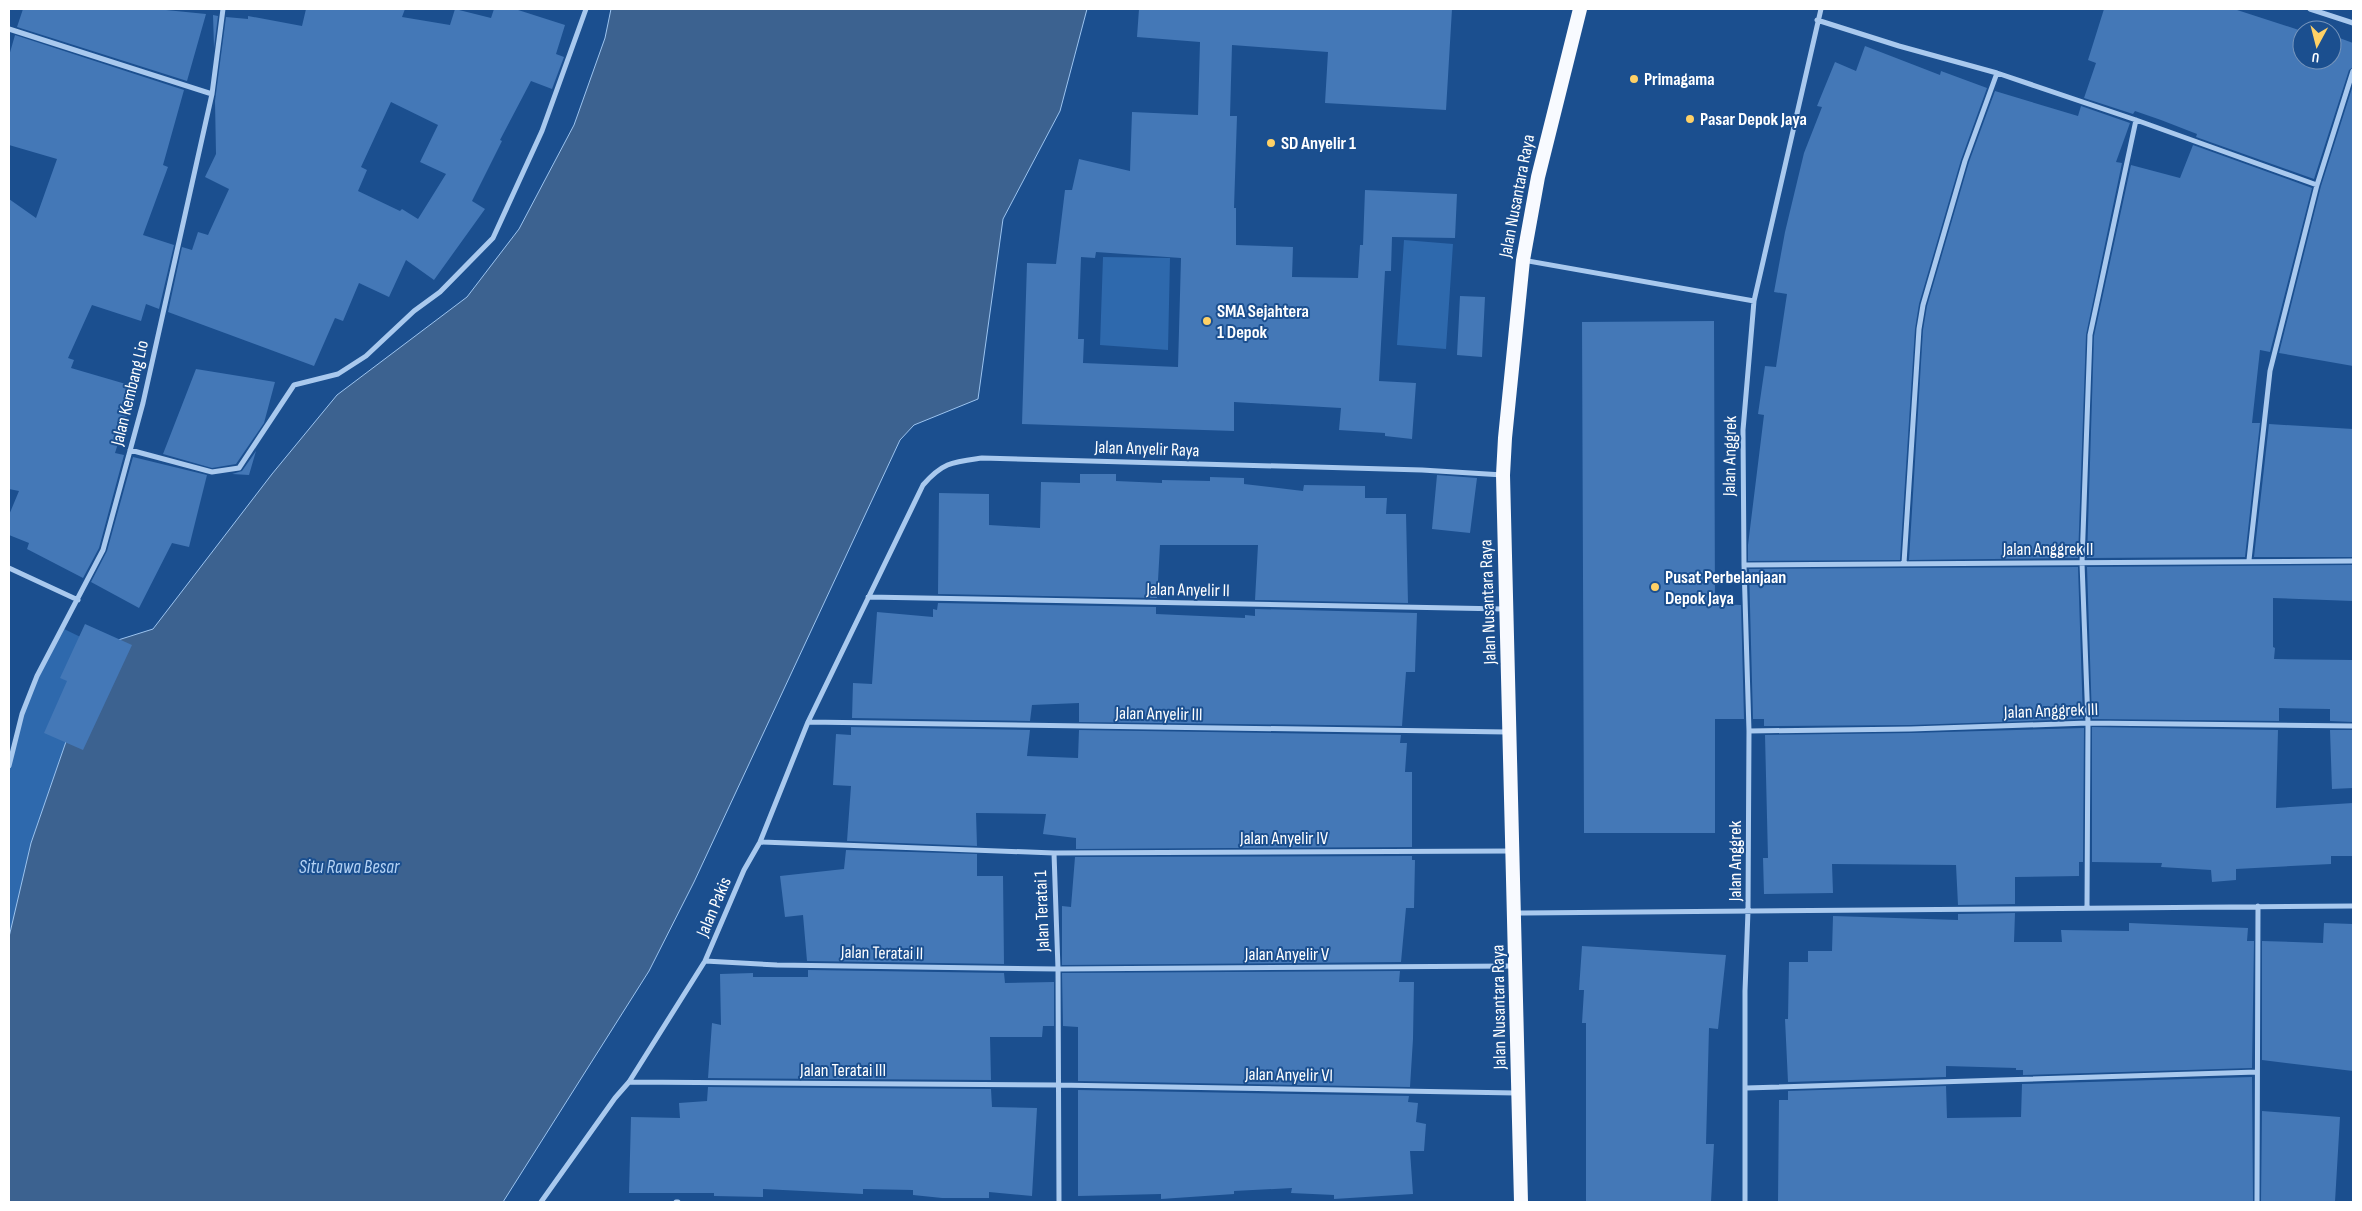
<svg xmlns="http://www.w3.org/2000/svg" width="2362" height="1211" font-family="'Sofia Sans Condensed',sans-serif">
<rect width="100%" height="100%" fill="#1b4f8f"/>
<path fill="#2e69ad" d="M 1404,240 L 1453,244 L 1446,349 L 1397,345 Z
M 1103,257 L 1170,258 L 1168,350 L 1100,345 Z
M 62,628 L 99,646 L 31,843 L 9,937 L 9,766 L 22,714 L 37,676 Z"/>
<path fill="#3c6290" stroke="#9cc4f0" d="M 611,9 L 1087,9 L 1060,111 L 1003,219 L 978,399 L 914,425 L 900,440 L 694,882 L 649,971 L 503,1202 L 9,1202 L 9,937 L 31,843 L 99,646 L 153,629 L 272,474 L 337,395 L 467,297 L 519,229 L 574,125 L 605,38 Z"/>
<path fill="#4478b7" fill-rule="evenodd" d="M 23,9 L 156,9 L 206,14 L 187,81 L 17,27 Z
M 306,9 L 405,9 L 402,17 L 450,25 L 455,9 L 491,18 L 494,9 L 515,9 L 565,25 L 556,54 L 564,57 L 552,89 L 531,81 L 500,140 L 502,141 L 472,201 L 485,209 L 434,280 L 406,260 L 389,297 L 359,283 L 343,321 L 335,318 L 314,366 L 168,312 L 182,247 L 192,250 L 198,232 L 208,235 L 229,189 L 205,177 L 216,154 L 215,101 L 226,17 L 248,19 L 248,16 L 302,26 ZM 391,102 L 438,125 L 420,162 L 446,174 L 418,219 L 402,209 L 400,211 L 358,191 L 367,170 L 361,167 Z
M 1139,9 L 1452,9 L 1446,110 L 1325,103 L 1328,52 L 1232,45 L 1230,116 L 1237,116 L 1234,208 L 1236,208 L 1236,245 L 1293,247 L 1292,277 L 1358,278 L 1360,245 L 1363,245 L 1365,190 L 1457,194 L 1455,238 L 1392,237 L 1391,271 L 1385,271 L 1379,381 L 1416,383 L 1412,439 L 1385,436 L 1385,433 L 1339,430 L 1341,408 L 1234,402 L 1234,431 L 1022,424 L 1027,263 L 1056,264 L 1065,190 L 1072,190 L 1079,159 L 1130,171 L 1132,112 L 1198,115 L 1200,42 L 1137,37 ZM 1096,252 L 1181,258 L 1178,367 L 1083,363 L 1084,339 L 1078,339 L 1081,257 L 1095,258 Z
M 2104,9 L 2234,9 L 2302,31 L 2302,60 L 2332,60 L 2332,41 L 2334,36 L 2353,43 L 2353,67 L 2349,70 L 2314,179 L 2196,137 L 2197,134 L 2161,120 L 2135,111 L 2133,114 L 2084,98 L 2096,63 L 2088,60 Z
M 213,15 L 218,16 L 214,48 Z
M 15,35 L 184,90 L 163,165 L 168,167 L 143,235 L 174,245 L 159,309 L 146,304 L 141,321 L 92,305 L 68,358 L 74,360 L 71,368 L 136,387 L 115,453 L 124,455 L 99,548 L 83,578 L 27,549 L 29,543 L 9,535 L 9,515 L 19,491 L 9,489 L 9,199 L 36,218 L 57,159 L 9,145 L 9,56 Z
M 1865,46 L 1940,75 L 1941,71 L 1987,88 L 1961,160 L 1919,304 L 1915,329 L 1900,560 L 1748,561 L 1748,545 L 1764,415 L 1758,414 L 1765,366 L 1776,367 L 1787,294 L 1774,292 L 1785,232 L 1804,153 L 1822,107 L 1817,106 L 1835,62 L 1856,71 Z
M 2353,85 L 2353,366 L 2279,353 L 2321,186 Z
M 1995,91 L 2078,116 L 2081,106 L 2130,123 L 2116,162 L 2122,163 L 2086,335 L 2078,558 L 1909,560 L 1923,330 L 1927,306 L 1969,162 Z
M 2193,145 L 2312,188 L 2270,352 L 2260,350 L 2252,423 L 2260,423 L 2245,557 L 2087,558 L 2094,336 L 2131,165 L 2180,178 Z
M 1460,296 L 1485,297 L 1482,357 L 1457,355 Z
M 1714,321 L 1715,604 L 1741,605 L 1744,719 L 1715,719 L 1715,833 L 1584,833 L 1582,322 Z
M 196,369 L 275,382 L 264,423 L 236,464 L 212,468 L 163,454 Z
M 2269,424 L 2353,429 L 2353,557 L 2254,557 Z
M 256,451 L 249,475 L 232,474 L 242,471 Z
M 133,457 L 207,475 L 189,547 L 172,543 L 139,608 L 91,582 L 107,551 Z
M 1080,474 L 1116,474 L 1116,481 L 1162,483 L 1162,480 L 1210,481 L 1210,477 L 1244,478 L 1244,484 L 1303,491 L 1304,485 L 1365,486 L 1365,498 L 1387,498 L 1386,514 L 1406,514 L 1408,603 L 1255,600 L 1258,545 L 1160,545 L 1157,598 L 938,594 L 939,493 L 989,494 L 989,525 L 1040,528 L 1041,482 L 1080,483 Z
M 1437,475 L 1477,478 L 1470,533 L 1432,529 Z
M 2353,565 L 2353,601 L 2273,598 L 2273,647 L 2275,648 L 2274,659 L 2353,660 L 2353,722 L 2330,721 L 2330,709 L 2279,708 L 2279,721 L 2092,719 L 2087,567 Z
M 2078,567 L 2083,719 L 1911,725 L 1764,726 L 1764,719 L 1753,719 L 1749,569 Z
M 938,603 L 1156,607 L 1156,614 L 1245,618 L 1245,615 L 1255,616 L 1255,609 L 1417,613 L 1415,672 L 1406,672 L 1402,726 L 1079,722 L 1079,703 L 1032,705 L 1030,721 L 852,718 L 853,683 L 872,684 L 877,612 L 933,617 L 933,609 L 937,610 Z
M 85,624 L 132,645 L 83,750 L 44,733 L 67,681 L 60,678 Z
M 851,727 L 1030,730 L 1027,756 L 1078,758 L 1079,730 L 1401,735 L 1400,743 L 1407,743 L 1405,772 L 1412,772 L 1412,847 L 1076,849 L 1076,838 L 1043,834 L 1046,814 L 976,813 L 977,846 L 847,841 L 851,786 L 833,785 L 836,734 L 851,735 Z
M 2092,727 L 2278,730 L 2276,808 L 2353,803 L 2353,856 L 2331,856 L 2331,864 L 2236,869 L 2236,880 L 2212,882 L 2211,870 L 2161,867 L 2162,863 L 2092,862 Z
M 2084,728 L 2083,862 L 2079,862 L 2079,876 L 2015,877 L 2015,904 L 1958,905 L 1956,865 L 1832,864 L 1833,893 L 1764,894 L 1763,858 L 1768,858 L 1765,735 L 1911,733 Z
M 2330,730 L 2353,730 L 2353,788 L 2332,789 Z
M 846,850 L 977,854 L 977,876 L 1003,876 L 1004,964 L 807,961 L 803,915 L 785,917 L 780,876 L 844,869 Z
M 1412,856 L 1412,860 L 1415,860 L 1414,908 L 1406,908 L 1401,962 L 1062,965 L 1062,906 L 1071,907 L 1075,857 Z
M 2015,913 L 2014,942 L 2062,942 L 2061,930 L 2129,931 L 2129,923 L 2248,928 L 2247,941 L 2254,941 L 2252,1068 L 2023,1075 L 2023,1070 L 2016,1070 L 2016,1068 L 1946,1066 L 1946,1077 L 1788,1082 L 1785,1019 L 1788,1019 L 1789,962 L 1808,962 L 1808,951 L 1832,951 L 1833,916 L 1958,920 L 1958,914 Z
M 2324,923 L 2353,924 L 2353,1071 L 2262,1060 L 2262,941 L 2323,943 Z
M 1582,946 L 1726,955 L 1718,1029 L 1709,1028 L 1706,1144 L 1714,1144 L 1711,1202 L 1586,1202 L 1586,1023 L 1582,1023 L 1584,990 L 1579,990 Z
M 808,970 L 1004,973 L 1005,983 L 1054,982 L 1054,1026 L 1043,1026 L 1042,1037 L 990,1037 L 991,1080 L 708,1078 L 712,1023 L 721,1025 L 720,974 L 753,973 L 753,977 L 808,977 Z
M 1400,971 L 1399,982 L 1414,982 L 1413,1039 L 1410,1087 L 1078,1081 L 1078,1027 L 1063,1026 L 1062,973 Z
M 2252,1077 L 2253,1202 L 1778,1202 L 1779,1100 L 1788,1100 L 1788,1091 L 1946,1086 L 1947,1118 L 2021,1117 L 2022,1084 Z
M 708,1087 L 991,1089 L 992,1107 L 1037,1108 L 1032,1196 L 989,1192 L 989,1198 L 942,1198 L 913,1195 L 913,1190 L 863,1189 L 863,1194 L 763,1189 L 763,1197 L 714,1196 L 714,1193 L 629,1193 L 631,1117 L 680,1118 L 679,1103 L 707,1101 Z
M 1078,1090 L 1409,1096 L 1408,1102 L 1418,1103 L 1416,1122 L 1426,1124 L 1424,1151 L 1410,1151 L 1413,1194 L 1334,1199 L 1334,1195 L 1291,1193 L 1292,1188 L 1234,1191 L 1234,1194 L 1161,1199 L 1161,1194 L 1078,1196 Z
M 2262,1111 L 2340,1117 L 2335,1202 L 2261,1202 Z"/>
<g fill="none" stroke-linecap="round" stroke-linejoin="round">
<path stroke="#a9c9ee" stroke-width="5" d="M 2310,9 L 2353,23
M 1817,20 L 1899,46 L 1997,73 L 2136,120 L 2317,185
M 9,29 L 212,94
M 1523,260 L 1754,301
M 130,450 L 212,472 L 239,468 L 294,385 L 338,374 L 366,356 L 414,311 L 440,292 L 493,238 L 542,131 L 586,9
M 2249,560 L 2270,371 L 2317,185 L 2353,71
M 1904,563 L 1919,329 L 1923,305 L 1965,161 L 1997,73
M 1744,565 L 2353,561
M 9,568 L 78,600
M 868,597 L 1505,609
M 808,722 L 1507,732
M 1749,731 L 1911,729 L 2088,723 L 2353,726
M 9,766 L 22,714 L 37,676 L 103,550 L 143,403 L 212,94 L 223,9
M 760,842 L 1054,853 L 1511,851
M 1054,853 L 1058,969 L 1059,1202
M 2087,908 L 2088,723 L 2082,563 L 2090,335 L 2136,120
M 1516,913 L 2353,906
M 705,961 L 777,965 L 1058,969 L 1514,966
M 629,1082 L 1057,1085 L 1516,1093
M 1746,1088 L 2257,1072
M 541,1202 L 615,1098 L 629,1082 L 705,961 L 744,870 L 760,842 L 808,722 L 923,485 C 943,462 953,462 982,458 L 1422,470 L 1503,475
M 676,1202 L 678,1202
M 1745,1202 L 1745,991 L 1748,911 L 1749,731 L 1744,565 L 1743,430 L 1754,301 L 1821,9
M 2257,1202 L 2258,906"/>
<path stroke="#f8faff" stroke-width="14" d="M 1521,1202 L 1503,475 L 1505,438 L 1523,260 L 1538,177 L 1580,9"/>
</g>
<g fill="#ffd166" stroke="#1b4f8f" stroke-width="2">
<circle cx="1634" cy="79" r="5"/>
<circle cx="1690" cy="119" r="5"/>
<circle cx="1271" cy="143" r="5"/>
<circle cx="1207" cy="321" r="5"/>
<circle cx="1655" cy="587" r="5"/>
</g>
<g text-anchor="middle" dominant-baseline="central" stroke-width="4" stroke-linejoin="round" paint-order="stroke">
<g font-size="18" font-weight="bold" fill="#fff" stroke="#1b4f8f" text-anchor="start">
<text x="1644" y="79">Primagama</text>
<text x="1700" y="119">Pasar Depok Jaya</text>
<text x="1281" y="143">SD Anyelir 1</text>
<text x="1217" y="311">SMA Sejahtera<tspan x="1217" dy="21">1 Depok</tspan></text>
<text x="1665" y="577">Pusat Perbelanjaan<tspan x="1665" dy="21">Depok Jaya</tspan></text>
</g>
<g font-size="18" fill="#fff" stroke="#1b4f8f">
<text transform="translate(1517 196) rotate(-79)">Jalan Nusantara Raya</text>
<text transform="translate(130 393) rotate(-76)">Jalan Kembang Lio</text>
<text transform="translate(1147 449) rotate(2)">Jalan Anyelir Raya</text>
<text transform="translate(1730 456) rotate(-89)">Jalan Anggrek</text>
<text x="2048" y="549">Jalan Anggrek II</text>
<text transform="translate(1188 590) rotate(1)">Jalan Anyelir II</text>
<text transform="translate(1488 602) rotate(-92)">Jalan Nusantara Raya</text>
<text transform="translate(2051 711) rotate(-2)">Jalan Anggrek III</text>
<text transform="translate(1159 714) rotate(1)">Jalan Anyelir III</text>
<text x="1284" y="838">Jalan Anyelir IV</text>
<text transform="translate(1735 861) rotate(-90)">Jalan Anggrek</text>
<text transform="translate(714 907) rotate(-67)">Jalan Pakis</text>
<text transform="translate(1042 911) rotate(-92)">Jalan Teratai 1</text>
<text transform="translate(882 953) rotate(1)">Jalan Teratai II</text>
<text x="1287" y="954">Jalan Anyelir V</text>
<text transform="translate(1499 1007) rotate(-91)">Jalan Nusantara Raya</text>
<text x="843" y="1070">Jalan Teratai III</text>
<text transform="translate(1289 1075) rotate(1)">Jalan Anyelir VI</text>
</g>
<g font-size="19" font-style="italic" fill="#b5d3f5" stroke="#1b4f8f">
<text x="349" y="867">Situ Rawa Besar</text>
</g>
</g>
<rect width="2362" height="1211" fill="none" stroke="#ffffff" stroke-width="20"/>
<g transform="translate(2317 45) rotate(187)"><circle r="24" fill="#1b4f8f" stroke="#7695bc"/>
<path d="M0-4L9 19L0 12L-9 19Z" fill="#ffd166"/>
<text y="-8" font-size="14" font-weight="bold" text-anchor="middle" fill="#ffffff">U</text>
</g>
</svg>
